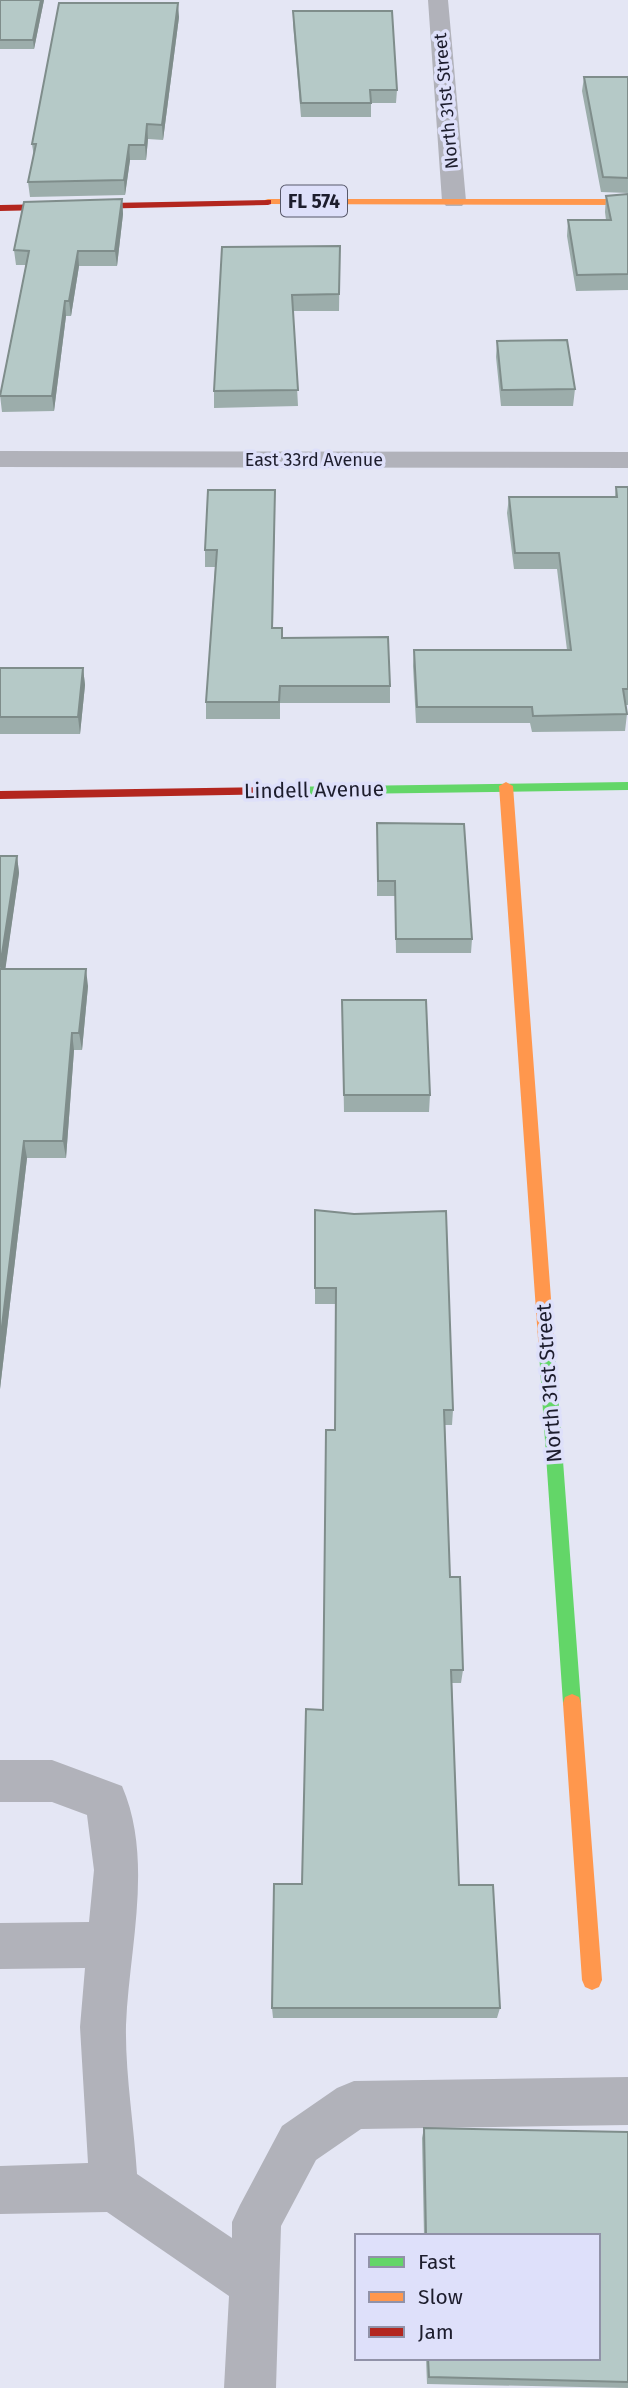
<svg xmlns="http://www.w3.org/2000/svg" width="628" height="2388" font-family="'Fira Sans',sans-serif">
<rect width="100%" height="100%" fill="#e4e6f4"/>
<g fill="none" stroke-linecap="round" stroke-linejoin="round">
<path fill="#b1b2ba" fill-rule="evenodd" d="M 0,1760 L 52,1760 L 122,1786 C 154,1860 129,1948 126,2025 C 125,2073 134,2125 137,2174 L 232,2238 L 232,2222 L 240,2205 L 282,2126 L 337,2088 L 354,2081 L 628,2077 L 628,2125 L 361,2129 L 316,2160 L 281,2226 L 276,2388 L 224,2388 L 229,2296 L 107,2212 L 0,2214 L 0,2166 L 88,2163 L 80,2027 L 85,1968 L 0,1969 L 0,1923 L 89,1922 L 94,1870 L 87,1815 L 52,1802 L 0,1802 Z"/>
<path fill="#b1b2ba" fill-rule="evenodd" d="M 428,0 L 448,0 L 466,201 L 462,206 L 446,206 L 442,201 Z
M 0,451 L 628,452 L 628,468 L 0,467 Z"/>
<path fill="#63d668" fill-rule="evenodd" d="M 628,782 L 628,790 L 276,795 L 269,791 L 276,787 Z
M 547,1346 L 553,1348 L 555,1353 L 581,1703 L 579,1709 L 572,1712 L 565,1709 L 563,1703 L 539,1353 L 541,1348 Z"/>
<path fill="#ff974d" fill-rule="evenodd" d="M 268,199 L 628,199 L 628,205 L 265,204 L 265,200 Z
M 506,782 L 513,786 L 555,1353 L 553,1358 L 547,1360 L 541,1358 L 539,1353 L 499,786 Z
M 572,1694 L 579,1697 L 581,1703 L 602,1980 L 599,1987 L 592,1990 L 585,1987 L 582,1980 L 563,1703 L 565,1697 Z"/>
<path fill="#b3261e" fill-rule="evenodd" d="M 271,200 L 271,204 L 268,205 L 0,211 L 0,205 Z
M 276,787 L 281,788 L 281,794 L 0,799 L 0,791 Z"/>
</g>
<path fill="#9cadab" d="M 0,0 L 44,0 L 34,49 L 0,49 Z
M 293,11 L 397,90 L 396,103 L 371,103 L 371,117 L 301,117 L 293,24 Z
M 179,17 L 163,140 L 148,139 L 146,160 L 130,160 L 125,195 L 30,197 L 28,182 L 34,157 L 32,144 Z
M 584,77 L 628,77 L 628,193 L 601,192 L 582,91 Z
M 628,194 L 628,290 L 576,291 L 567,236 L 568,220 L 606,220 L 605,212 L 606,196 Z
M 122,199 L 123,214 L 117,266 L 79,266 L 71,316 L 66,316 L 54,411 L 2,412 L 0,395 L 26,265 L 16,265 L 14,250 Z
M 340,246 L 339,311 L 293,311 L 298,406 L 214,408 L 214,391 L 222,247 Z
M 497,341 L 575,389 L 573,406 L 501,406 L 496,357 Z
M 616,487 L 628,487 L 628,705 L 626,705 L 627,714 L 625,731 L 532,732 L 530,723 L 416,723 L 413,666 L 414,650 L 567,650 L 557,569 L 514,569 L 507,513 L 509,497 L 615,497 Z
M 275,490 L 273,628 L 282,638 L 390,686 L 390,703 L 280,703 L 280,719 L 206,719 L 206,702 L 215,567 L 205,567 L 205,550 Z
M 0,668 L 83,668 L 85,685 L 80,734 L 0,734 Z
M 377,823 L 472,939 L 471,953 L 396,953 L 395,896 L 377,896 Z
M 0,856 L 17,856 L 19,873 L 5,969 L 88,986 L 82,1050 L 74,1050 L 66,1158 L 27,1158 L 0,1389 Z
M 342,1000 L 430,1095 L 429,1112 L 344,1112 Z
M 315,1210 L 453,1410 L 452,1425 L 445,1425 L 450,1577 L 463,1670 L 461,1683 L 452,1683 L 459,1885 L 500,2008 L 497,2018 L 273,2018 L 272,2008 L 302,1884 L 323,1710 L 335,1430 L 336,1304 L 315,1304 Z
M 424,2128 L 628,2132 L 628,2388 L 427,2384 L 426,2358 L 598,2358 L 598,2236 L 424,2236 L 422,2138 Z"/>
<path fill="#7f8d8b" d="M 41,0 L 44,0 L 34,49 L 33,40 Z
M 178,3 L 179,17 L 163,140 L 162,125 Z
M 147,124 L 148,139 L 146,160 L 145,145 Z
M 129,145 L 130,160 L 125,195 L 124,180 Z
M 122,199 L 123,214 L 117,266 L 115,251 Z
M 78,251 L 79,266 L 71,316 L 69,301 Z
M 65,301 L 66,316 L 54,411 L 52,396 Z
M 275,490 L 275,507 L 272,645 L 272,628 Z
M 83,668 L 85,685 L 80,734 L 78,717 Z
M 17,856 L 19,873 L 3,986 L 0,970 Z
M 86,969 L 88,986 L 82,1050 L 79,1033 Z
M 72,1033 L 74,1050 L 66,1158 L 63,1141 Z
M 24,1141 L 27,1158 L 0,1389 L 0,1343 Z"/>
<path fill="#b5c9c7" stroke="#7f8d8b" stroke-width="2" d="M 0,0 L 41,0 L 33,40 L 0,40 Z
M 59,3 L 178,3 L 162,125 L 147,124 L 145,145 L 129,145 L 124,180 L 28,182 L 36,144 L 32,144 Z
M 293,11 L 392,11 L 397,90 L 370,90 L 371,103 L 301,103 Z
M 584,77 L 628,77 L 628,178 L 603,177 Z
M 628,194 L 628,274 L 577,275 L 568,220 L 611,220 L 606,196 Z
M 122,199 L 115,251 L 78,251 L 69,301 L 65,301 L 52,396 L 0,396 L 29,251 L 14,250 L 24,202 Z
M 340,246 L 339,294 L 292,295 L 298,390 L 214,391 L 222,247 Z
M 567,340 L 575,389 L 502,390 L 497,341 Z
M 616,487 L 628,487 L 628,689 L 623,689 L 627,714 L 533,716 L 532,707 L 417,707 L 414,650 L 571,650 L 559,553 L 515,553 L 509,497 L 617,497 Z
M 208,490 L 275,490 L 272,628 L 282,628 L 282,638 L 388,637 L 390,686 L 280,686 L 279,702 L 206,702 L 217,550 L 205,550 Z
M 0,668 L 83,668 L 78,717 L 0,717 Z
M 377,823 L 464,824 L 472,939 L 396,939 L 395,881 L 378,881 Z
M 0,856 L 17,856 L 0,967 Z
M 0,969 L 86,969 L 79,1033 L 72,1033 L 63,1141 L 24,1141 L 0,1343 Z
M 342,1000 L 426,1000 L 430,1095 L 344,1095 Z
M 315,1210 L 354,1214 L 446,1211 L 453,1410 L 444,1410 L 450,1577 L 460,1577 L 463,1670 L 451,1670 L 459,1885 L 493,1885 L 500,2008 L 272,2008 L 274,1884 L 302,1884 L 306,1709 L 323,1710 L 326,1430 L 335,1430 L 336,1288 L 315,1288 Z
M 424,2128 L 628,2132 L 628,2382 L 429,2377 L 428,2358 L 598,2358 L 598,2236 L 426,2236 Z"/>
<g text-anchor="middle" dominant-baseline="central" stroke-width="7" stroke-linejoin="round" paint-order="stroke">
<g font-size="18" fill="#1d1d2d" stroke="#dee0fa">
<text transform="translate(446 101) rotate(-95)">North 31st Street</text>
<text x="314" y="460">East 33rd Avenue</text>
</g>
<rect fill="#dee0fa" stroke="#57586a" stroke-width="2" x="281" y="185.5" width="66" height="31" rx="5"/>
<g font-size="19" font-weight="bold" fill="#1d1d2d">
<text x="314" y="201">FL 574</text>
</g>
<g font-size="21" fill="#1d1d2d" stroke="#dee0fa">
<text transform="translate(314 790) rotate(-1)">Lindell Avenue</text>
<text transform="translate(549 1383) rotate(-94)">North 31st Street</text>
</g>
</g>
<rect x="355" y="2234" width="245" height="126" fill="#dee0fa" stroke="#9192a8" stroke-width="2"/>
<rect x="369" y="2257" width="35" height="10" fill="#63d668" stroke="#9192a8" stroke-width="2"/>
<text x="418" y="2269" font-size="21" fill="#1d1d2d">Fast</text>
<rect x="369" y="2292" width="35" height="10" fill="#ff974d" stroke="#9192a8" stroke-width="2"/>
<text x="418" y="2304" font-size="21" fill="#1d1d2d">Slow</text>
<rect x="369" y="2327" width="35" height="10" fill="#b3261e" stroke="#9192a8" stroke-width="2"/>
<text x="418" y="2339" font-size="21" fill="#1d1d2d">Jam</text>
</svg>
